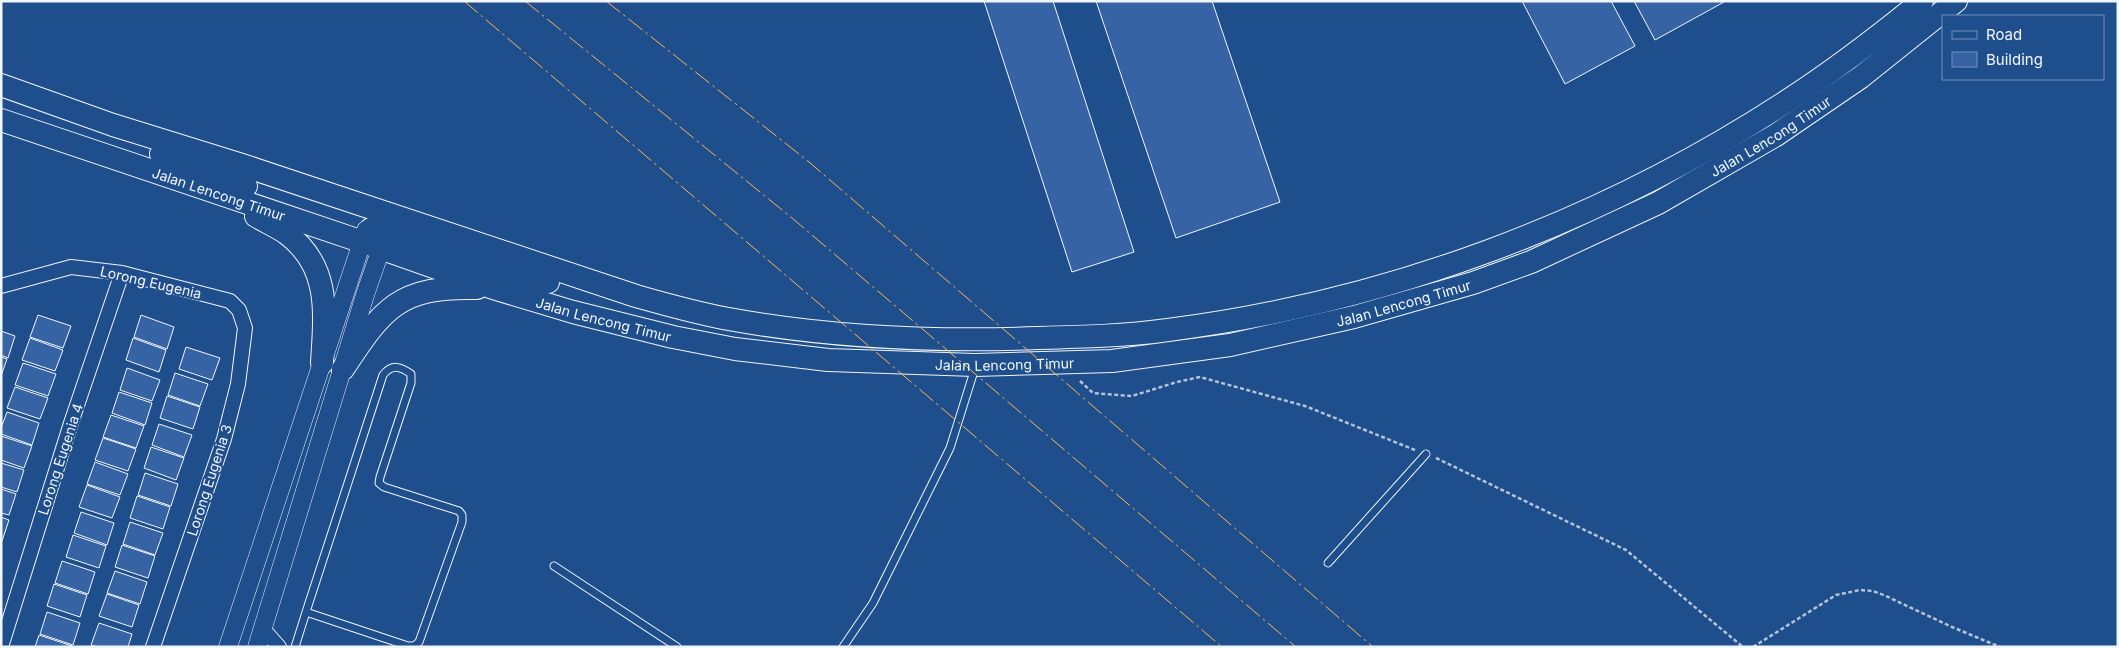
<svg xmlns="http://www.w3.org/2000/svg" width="2119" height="648" font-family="Inter,sans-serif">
<rect width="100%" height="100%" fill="#1f4e8c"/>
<path fill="#3563a3" stroke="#f2f6ff" d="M 984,1 L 1053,1 L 1134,252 L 1072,272 Z
M 1096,1 L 1212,1 L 1280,202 L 1176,238 Z
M 1522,1 L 1611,1 L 1635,46 L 1565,84 Z
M 1634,1 L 1724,1 L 1724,2 L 1655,40 Z
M 38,315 L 71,326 L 63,348 L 30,337 Z
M 141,315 L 174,327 L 167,349 L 134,337 Z
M 1,331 L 15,336 L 8,358 L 1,355 Z
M 30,338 L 63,350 L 55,371 L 22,360 Z
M 133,338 L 166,350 L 159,372 L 126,360 Z
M 186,347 L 220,358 L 212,380 L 179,369 Z
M 1,357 L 7,359 L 1,376 Z
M 23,363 L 56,374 L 48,396 L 15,385 Z
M 127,368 L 160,380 L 152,401 L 120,390 Z
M 175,373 L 208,384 L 200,406 L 168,395 Z
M 15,387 L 48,398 L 40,419 L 7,408 Z
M 119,392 L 152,403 L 145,425 L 112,413 Z
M 167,396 L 200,407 L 193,429 L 160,418 Z
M 7,412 L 39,423 L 32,445 L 1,434 L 1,428 Z
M 111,415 L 144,426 L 136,448 L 103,437 Z
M 159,424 L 192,435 L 184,457 L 152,445 Z
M 1,436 L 32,446 L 24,468 L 1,460 Z
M 103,438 L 136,449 L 128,471 L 95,460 Z
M 151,447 L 184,458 L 176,480 L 144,468 Z
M 95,462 L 128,474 L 120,495 L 87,484 Z
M 1,463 L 24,470 L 17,492 L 1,487 Z
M 145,473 L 178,484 L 171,506 L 138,495 Z
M 87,485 L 120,497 L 112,518 L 79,507 Z
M 1,489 L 16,494 L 9,515 L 1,513 Z
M 137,496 L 170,507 L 163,529 L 130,518 Z
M 81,512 L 114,523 L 107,545 L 74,533 Z
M 1,517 L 9,520 L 2,541 L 1,541 Z
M 130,522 L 163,533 L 155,555 L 123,544 Z
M 73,535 L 106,546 L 99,568 L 66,557 Z
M 122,545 L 155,556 L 148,578 L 115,567 Z
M 62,561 L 95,572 L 88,594 L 55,583 Z
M 115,571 L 147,582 L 140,604 L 107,593 Z
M 54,584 L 87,595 L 80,617 L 47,606 Z
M 107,594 L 139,605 L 132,627 L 99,616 Z
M 47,612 L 80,623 L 73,645 L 40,634 Z
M 99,623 L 132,634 L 128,647 L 98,647 L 91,645 Z
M 39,635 L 72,646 L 72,647 L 35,647 Z"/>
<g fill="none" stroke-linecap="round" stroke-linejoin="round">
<defs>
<path id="service" d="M 1328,563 L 1426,454
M 554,566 L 677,647
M 295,647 L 306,612 L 383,375 C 392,364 400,366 411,374 L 411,383 L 380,477 L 379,483 L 384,487 L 459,511 L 462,515 L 462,522 L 419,642 L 414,646 L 408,646 L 306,612
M 843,647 L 873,603 L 950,448 L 975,368"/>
<path id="minor" d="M 1,286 L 71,267 L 122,273 L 230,301 L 239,310 L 245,328 L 238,384 L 224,439 L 153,647
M 263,629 L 279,647
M 1,647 L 71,423 L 122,273"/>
<path id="tertiary" d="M 228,647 L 366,230
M 257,647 L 365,295 L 385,237"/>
<g id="trunk">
<path d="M 1,85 L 113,125 L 242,165 L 636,296 C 664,304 693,312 723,318 C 826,337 932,342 1038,338 C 1081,337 1125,336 1168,330 C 1387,302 1599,223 1784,103 C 1832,72 1878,37 1922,1"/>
<path id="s1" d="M 1,120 L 363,242 L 493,288 L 573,312 L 673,337 L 735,349 L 828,360 L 975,365 L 1112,361 L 1230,345 L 1354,317 L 1473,283 L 1531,262 L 1658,203 L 1776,135 L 1861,77 L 1956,1"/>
<path d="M 161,154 L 246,186"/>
<path d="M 256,216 C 266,222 277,227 286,233 C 331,266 325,313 322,363"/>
<path d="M 371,229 L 502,270 L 548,282"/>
<path d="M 343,369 C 383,308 399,286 477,288"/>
</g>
</defs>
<use href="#service" stroke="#f2f6ff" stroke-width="9"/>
<use href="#minor" stroke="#f2f6ff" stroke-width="16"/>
<use href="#tertiary" stroke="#f2f6ff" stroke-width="19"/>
<use href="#trunk" stroke="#f2f6ff" stroke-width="24"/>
<path stroke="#b3c4dc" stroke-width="2.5" stroke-dasharray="4 2.5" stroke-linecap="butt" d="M 1080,381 L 1093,393 L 1132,396 L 1177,382 L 1200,377 L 1305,406 L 1415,450
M 1436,458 L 1626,550 L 1743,647
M 1753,647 L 1836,595 L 1860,590 L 1873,591 L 1886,596 L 1952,627 L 2000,647"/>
<use href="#service" stroke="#1f4e8c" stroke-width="7"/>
<use href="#minor" stroke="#1f4e8c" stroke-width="14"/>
<use href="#tertiary" stroke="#1f4e8c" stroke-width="18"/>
<use href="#trunk" stroke="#1f4e8c" stroke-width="22"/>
<path stroke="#ffb74d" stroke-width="1" stroke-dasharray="18 4 2.5 4" stroke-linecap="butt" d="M 464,1 L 1222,647
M 525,1 L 792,218 L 1296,647
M 606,1 L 809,162 L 1373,647"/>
</g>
<g text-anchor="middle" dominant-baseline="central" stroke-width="4" stroke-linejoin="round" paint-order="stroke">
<g font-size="14" fill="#f2f6ff" stroke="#1f4e8c">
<text stroke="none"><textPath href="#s1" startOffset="1850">Jalan Lencong Timur</textPath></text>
<text stroke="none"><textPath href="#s1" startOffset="230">Jalan Lencong Timur</textPath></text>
<text transform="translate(151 282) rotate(13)">Lorong Eugenia</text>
<text stroke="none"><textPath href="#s1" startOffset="1445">Jalan Lencong Timur</textPath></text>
<text stroke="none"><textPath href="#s1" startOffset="635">Jalan Lencong Timur</textPath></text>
<text stroke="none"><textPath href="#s1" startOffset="1040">Jalan Lencong Timur</textPath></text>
<text transform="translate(60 459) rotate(-72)">Lorong Eugenia 4</text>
<text transform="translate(209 480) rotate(-72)">Lorong Eugenia 3</text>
</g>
</g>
<rect width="2119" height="648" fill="none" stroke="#f2f6ff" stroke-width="5"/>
<rect x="1942" y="15" width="162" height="65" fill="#1f4e8c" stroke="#7391ba"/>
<rect x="1952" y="31" width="25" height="8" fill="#1f4e8c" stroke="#7391ba"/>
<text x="1986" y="40" font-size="15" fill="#f2f6ff">Road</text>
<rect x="1952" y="52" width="25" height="15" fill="#3563a3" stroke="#7391ba"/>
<text x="1986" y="65" font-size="15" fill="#f2f6ff">Building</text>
</svg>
